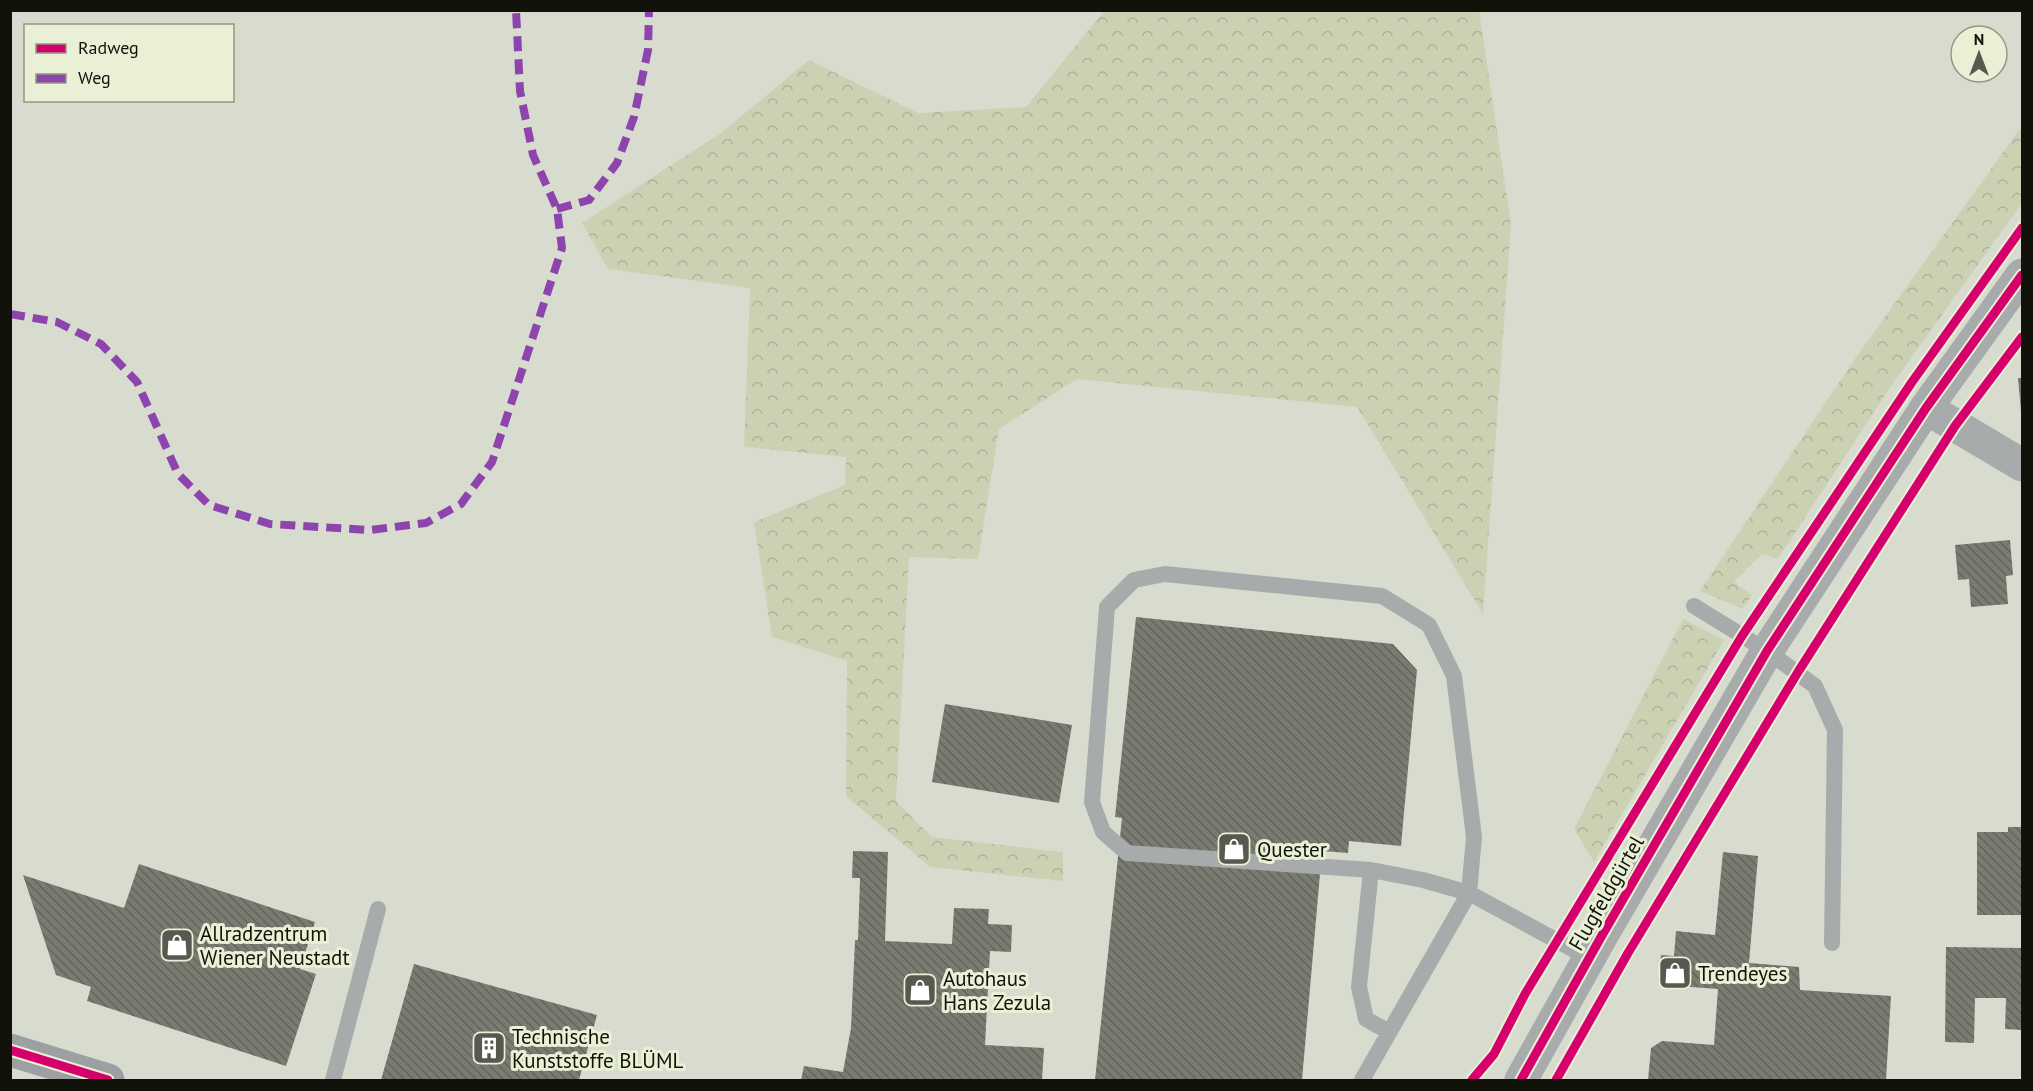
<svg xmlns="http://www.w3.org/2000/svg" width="2033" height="1091" font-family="'PT Sans',sans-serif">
<defs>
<pattern id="forest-crowns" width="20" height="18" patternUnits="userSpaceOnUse" patternTransform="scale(1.5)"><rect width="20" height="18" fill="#cbd2b4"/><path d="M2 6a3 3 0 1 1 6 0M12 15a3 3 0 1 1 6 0" fill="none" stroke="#adb399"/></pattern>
<pattern id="building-back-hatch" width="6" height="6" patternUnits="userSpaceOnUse" patternTransform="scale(1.5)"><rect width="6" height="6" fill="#7a7c72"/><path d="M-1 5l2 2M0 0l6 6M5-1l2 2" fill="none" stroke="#63645c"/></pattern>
</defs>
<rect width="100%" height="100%" fill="#d8dcce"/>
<path fill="url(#forest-crowns)" d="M 1104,11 L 1479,11 L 1511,224 L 1483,614 L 1357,407 L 1077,379 L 999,429 L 978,559 L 909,557 L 896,801 L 932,837 L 1063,852 L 1063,881 L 930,867 L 846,796 L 847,661 L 772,637 L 754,522 L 845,485 L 846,457 L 744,447 L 750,288 L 608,269 L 582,223 L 721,133 L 809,60 L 918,113 L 1026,107 Z
M 2022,126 L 2022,203 L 1891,386 L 1778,559 L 1762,554 L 1734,582 L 1752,595 L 1743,609 L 1700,591 L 1854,360 Z
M 1683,619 L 1724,640 L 1594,862 L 1574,829 Z"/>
<path fill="url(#building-back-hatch)" d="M 2018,378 L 2022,378 L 2022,411 L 2021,411 Z
M 2010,540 L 2013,575 L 2006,576 L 2008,604 L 1971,607 L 1969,579 L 1958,580 L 1955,545 Z
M 1136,617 L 1393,644 L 1417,670 L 1401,846 L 1349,841 L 1348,853 L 1322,851 L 1302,1080 L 1095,1080 L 1122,818 L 1115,817 Z
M 945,704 L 1072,725 L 1059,803 L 932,782 Z
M 2008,827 L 2022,827 L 2022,915 L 1977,915 L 1977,832 L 2008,832 Z
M 853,851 L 888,852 L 885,941 L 952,944 L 954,908 L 989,909 L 988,924 L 1012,925 L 1011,952 L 990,951 L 985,1045 L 1044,1048 L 1042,1080 L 801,1080 L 804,1066 L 843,1072 L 851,1028 L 855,940 L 858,940 L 860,878 L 852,878 Z
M 1723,852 L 1758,856 L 1749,963 L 1799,967 L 1800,990 L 1891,996 L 1886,1080 L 1648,1080 L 1651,1048 L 1662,1041 L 1714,1045 L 1718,989 L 1664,985 L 1659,979 L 1661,955 L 1674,956 L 1676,931 L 1715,935 Z
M 139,864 L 315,922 L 300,969 L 316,974 L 286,1066 L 87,1001 L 91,987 L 56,975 L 23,875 L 124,908 Z
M 1946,947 L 2022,948 L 2022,1030 L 2005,1029 L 2006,998 L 1975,998 L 1974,1043 L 1945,1042 Z
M 414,964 L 597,1015 L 579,1080 L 381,1080 Z"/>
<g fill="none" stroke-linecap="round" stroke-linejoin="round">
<path stroke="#a8abab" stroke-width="16" d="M 1694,606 L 1767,651 L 1815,686 L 1835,730 L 1832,943
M 1371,870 L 1127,853 L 1103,832 L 1092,802 L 1107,607 L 1134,580 L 1165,574 L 1382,596 L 1429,625 L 1454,676 L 1474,837 L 1469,893 L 1589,958
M 333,1080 L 378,909
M 1362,1080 L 1469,893 L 1423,880 L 1371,870 L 1359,987 L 1366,1019 L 1389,1032"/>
<path stroke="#a8abab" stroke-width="33" d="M 1926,408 L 2022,465"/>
<path stroke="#a8abab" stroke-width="33" d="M 1521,1080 L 1601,937 L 1767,651 L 1926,408 L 2022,275"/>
<path stroke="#9da0a2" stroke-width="33" d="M 10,1050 L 108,1080"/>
<path stroke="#8e44ad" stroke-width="8" stroke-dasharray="15 8" stroke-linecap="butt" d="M 557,209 L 589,200 L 617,163 L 634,117 L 648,50 L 649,10
M 10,314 L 57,322 L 101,344 L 137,382 L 178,474 L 209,505 L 270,524 L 370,530 L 426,523 L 461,504 L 492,462 L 562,248 L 557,209 L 533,155 L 520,91 L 516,10"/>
<defs>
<path id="cycleway" d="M 10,1050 L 108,1080
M 1472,1080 L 1494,1054 L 1525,994 L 1742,636 L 1912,382 L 2022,228
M 1521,1080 L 1601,937 L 1767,651 L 1926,408 L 2022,275
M 1556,1080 L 1628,953 L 1798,672 L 1955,426 L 2022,337"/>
</defs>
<use href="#cycleway" stroke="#e9f0d5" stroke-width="13"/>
<use href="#cycleway" stroke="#d6006c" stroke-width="9"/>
</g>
<defs>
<symbol id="shop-square" viewBox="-11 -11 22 22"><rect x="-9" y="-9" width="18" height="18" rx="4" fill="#57594f" stroke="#e9f0d5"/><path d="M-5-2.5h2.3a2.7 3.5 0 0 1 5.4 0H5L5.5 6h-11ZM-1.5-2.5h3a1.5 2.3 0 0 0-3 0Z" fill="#fff"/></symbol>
<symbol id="building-square" viewBox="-11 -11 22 22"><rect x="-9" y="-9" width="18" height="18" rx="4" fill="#57594f" stroke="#e9f0d5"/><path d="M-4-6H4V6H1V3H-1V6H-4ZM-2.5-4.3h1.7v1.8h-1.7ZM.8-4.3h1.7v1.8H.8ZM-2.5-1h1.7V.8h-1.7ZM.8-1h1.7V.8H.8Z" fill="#fff"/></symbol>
</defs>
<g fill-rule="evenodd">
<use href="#shop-square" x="1215" y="830" width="38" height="38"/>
<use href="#shop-square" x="158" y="926" width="38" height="38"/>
<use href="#shop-square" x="1656" y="954" width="38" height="38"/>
<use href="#shop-square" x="901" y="971" width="38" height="38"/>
<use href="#building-square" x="470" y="1029" width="38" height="38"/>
</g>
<g text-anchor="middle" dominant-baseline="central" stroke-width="6" stroke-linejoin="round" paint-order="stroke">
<g font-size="21" fill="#11130a" stroke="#e9f0d5" text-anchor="start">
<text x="1257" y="849">Quester</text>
<text x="200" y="933">Allradzentrum<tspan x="200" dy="24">Wiener Neustadt</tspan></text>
<text x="1698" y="973">Trendeyes</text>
<text x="943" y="978">Autohaus<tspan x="943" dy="24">Hans Zezula</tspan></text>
<text x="512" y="1036">Technische<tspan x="512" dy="24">Kunststoffe BLÜML</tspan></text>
</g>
<g font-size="21" fill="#11130a" stroke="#e9f0d5">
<text transform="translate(1606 893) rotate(-60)">Flugfeldgürtel</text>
</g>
</g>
<rect width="2033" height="1091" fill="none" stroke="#11130a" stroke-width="24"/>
<rect x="24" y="24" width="210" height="78" fill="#e9f0d5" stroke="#939884" stroke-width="1.5"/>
<rect x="36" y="44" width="30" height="9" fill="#d6006c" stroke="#939884" stroke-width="1.5"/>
<text x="78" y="54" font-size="18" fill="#11130a">Radweg</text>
<rect x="36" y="74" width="30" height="9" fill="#8e44ad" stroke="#939884" stroke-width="1.5"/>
<text x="78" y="84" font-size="18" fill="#11130a">Weg</text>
<g transform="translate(1979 54)"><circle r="28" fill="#e9f0d5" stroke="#939884" stroke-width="1.5"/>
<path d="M0-4.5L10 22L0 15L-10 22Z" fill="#57594f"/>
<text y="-9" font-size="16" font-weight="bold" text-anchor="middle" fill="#11130a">N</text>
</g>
</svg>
